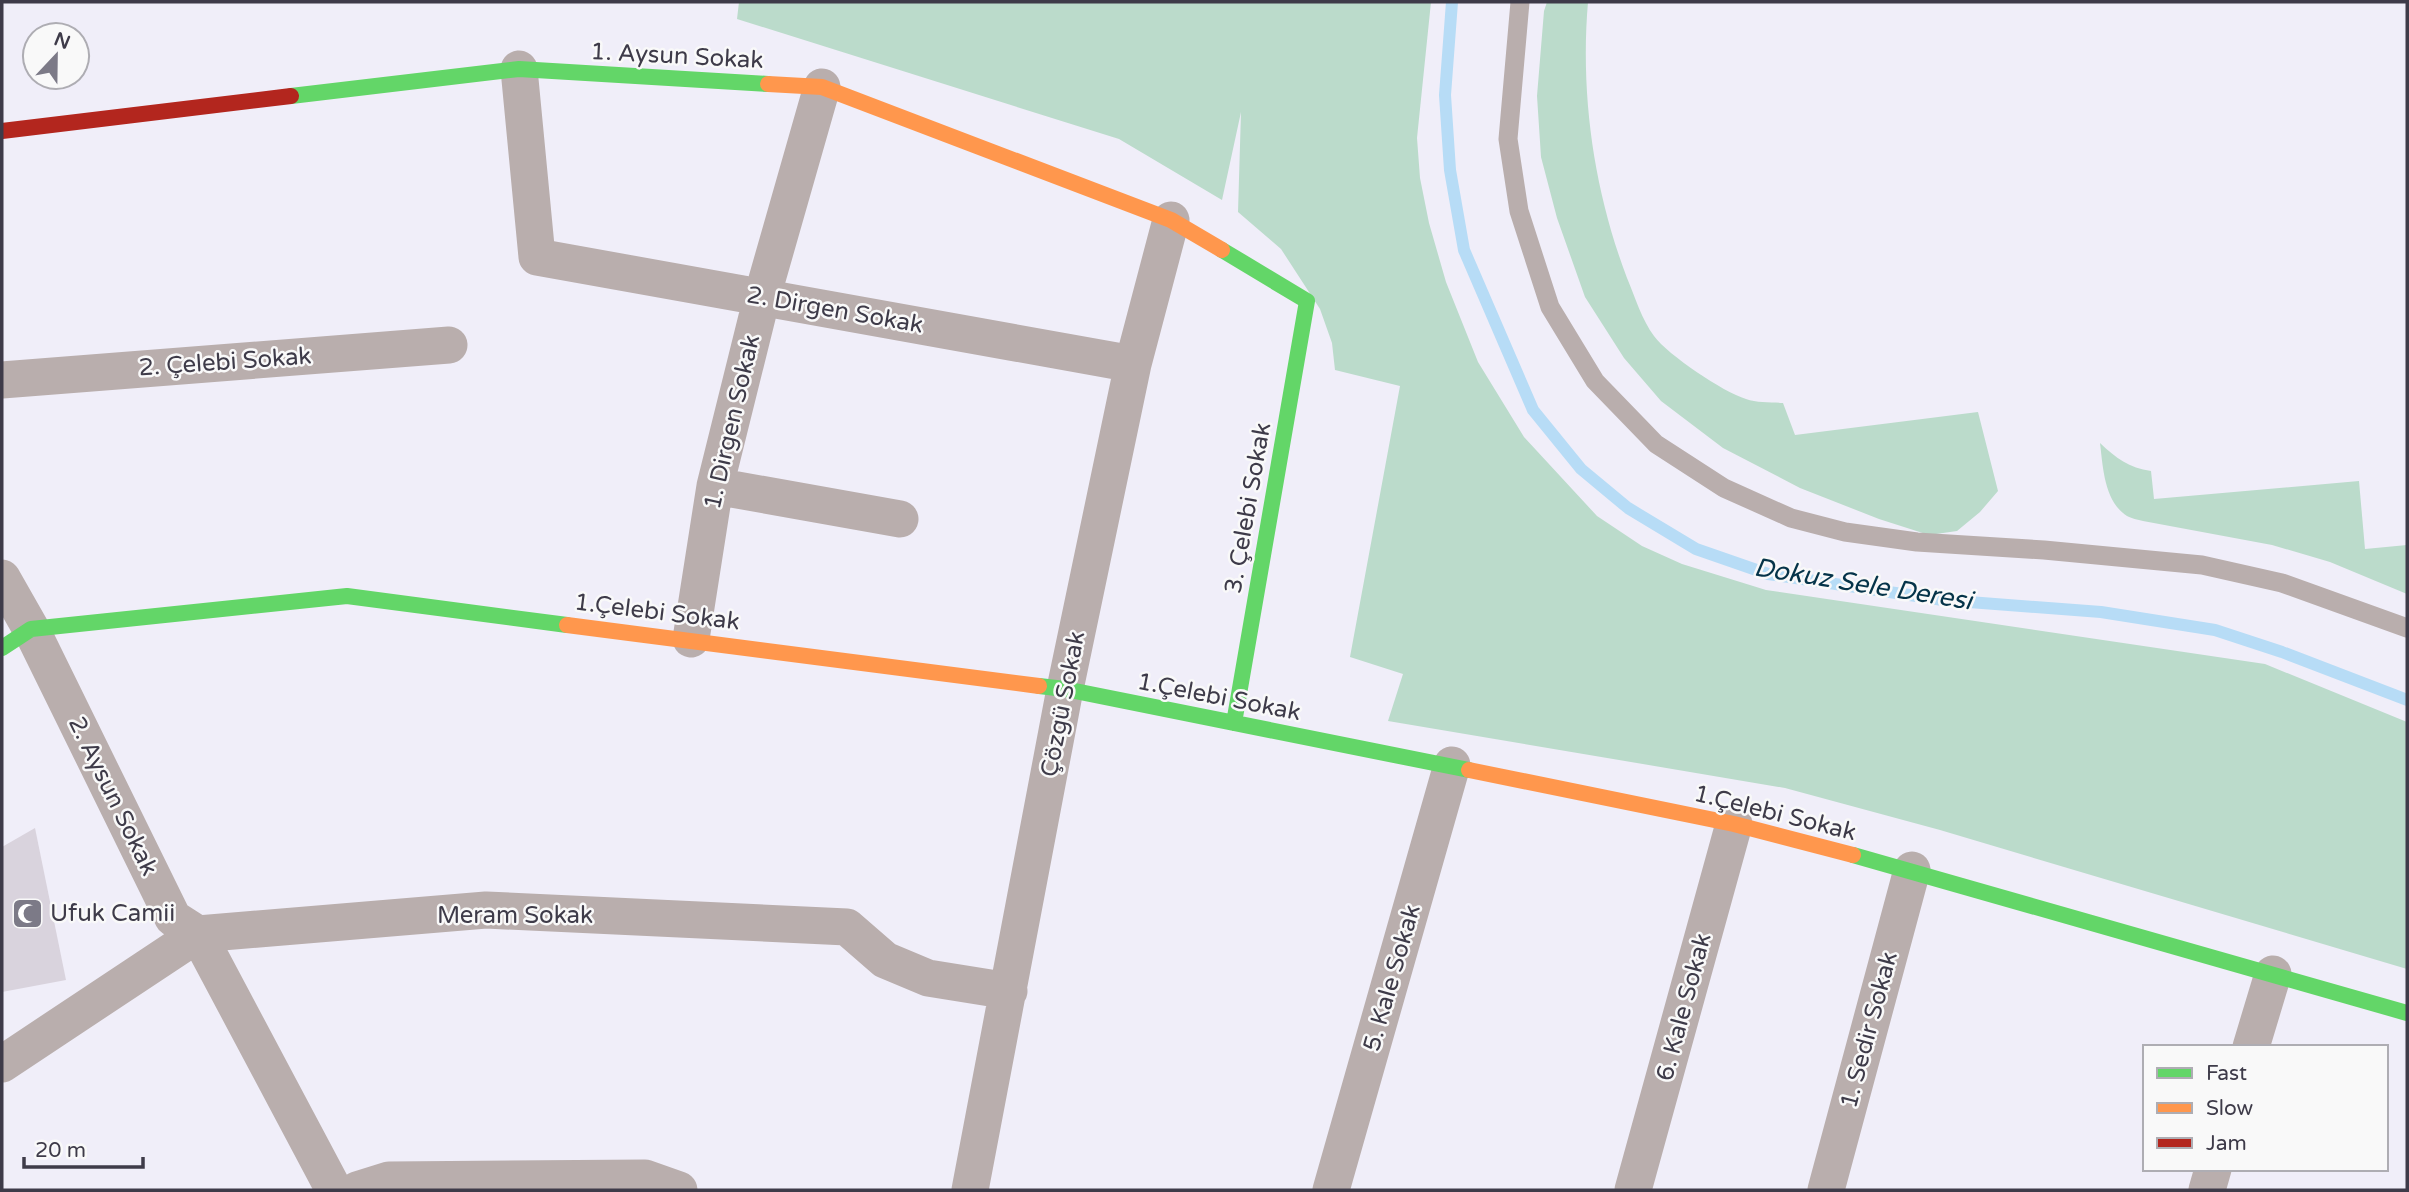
<svg xmlns="http://www.w3.org/2000/svg" width="2409" height="1192" font-family="'Varela Round',sans-serif">
<rect width="100%" height="100%" fill="#f0eef9"/>
<path fill="#bbdbcb" d="M 739,2 L 1431,2 L 1417,138 L 1420,178 L 1429,223 L 1446,282 L 1478,362 L 1524,437 L 1597,516 L 1642,546 L 1682,564 L 1766,590 L 2265,664 L 2407,722 L 2407,969 L 1940,830 L 1785,788 L 1388,721 L 1403,674 L 1350,657 L 1400,386 L 1335,370 L 1332,343 L 1320,309 L 1281,249 L 1238,212 L 1241,112 L 1222,200 L 1119,139 L 737,19 Z
M 1547,2 L 1588,2 C 1580,95 1594,191 1627,278 C 1635,297 1642,320 1654,336 C 1668,355 1723,392 1746,399 C 1757,403 1771,402 1783,403 L 1795,435 L 1978,412 L 1998,491 L 1980,512 L 1957,531 L 1929,535 L 1879,519 L 1800,488 L 1723,448 L 1661,401 L 1624,358 L 1585,297 L 1557,218 L 1541,157 L 1537,96 L 1544,11 Z
M 2100,443 C 2116,458 2129,468 2151,471 L 2154,499 L 2359,481 L 2365,549 L 2407,545 L 2407,594 L 2330,562 L 2272,545 L 2143,521 C 2138,520 2131,518 2127,516 C 2104,501 2103,467 2100,443 Z"/>
<g fill="none" stroke-linecap="round" stroke-linejoin="round">
<path stroke="#b7dcf6" stroke-width="12" d="M 1452,2 L 1445,95 L 1450,170 L 1464,250 L 1533,410 L 1581,469 L 1628,508 L 1696,549 L 1768,574 L 1943,600 L 2101,612 L 2215,630 L 2282,652 L 2407,700"/>
</g>
<path fill="#d9d3dd" d="M 35,828 L 66,980 L 2,992 L 2,847 Z"/>
<g fill="none" stroke-linecap="round" stroke-linejoin="round">
<path stroke="#b9aead" stroke-width="19" d="M 1520,2 L 1508,139 L 1519,211 L 1550,307 L 1595,381 L 1656,444 L 1724,488 L 1791,518 L 1845,532 L 1917,542 L 2044,550 L 2202,565 L 2282,583 L 2407,628"/>
<path stroke="#b9aead" stroke-width="37" d="M 519,69 L 537,257 L 1133,364
M 2,380 L 449,345
M 715,486 L 900,519
M 2,578 L 31,629 L 173,918 L 198,934 L 334,1190
M 691,639 L 715,486 L 762,297 L 822,87
M 2251,1047 L 2273,974
M 2,1064 L 198,934 L 486,910 L 847,927 L 885,960 L 928,978 L 1009,991
M 357,1190 L 389,1180 L 645,1178 L 679,1190
M 970,1190 L 1065,689 L 1133,364 L 1171,220
M 1331,1190 L 1452,765
M 1633,1190 L 1734,824
M 1826,1190 L 1912,870
M 2207,1190 L 2213,1169"/>
<path stroke="#63d668" stroke-width="16" d="M 291,96 L 519,69 L 768,84
M 1222,250 L 1307,301 L 1234,723
M 2,648 L 31,629 L 347,596 L 567,625
M 1039,686 L 1065,689 L 1469,770
M 1853,855 L 2407,1013"/>
<path stroke="#ff974d" stroke-width="16" d="M 768,84 L 822,87 L 1171,220 L 1222,250
M 567,625 L 1039,686
M 1469,770 L 1734,824 L 1853,855"/>
<path stroke="#b3261e" stroke-width="16" d="M 2,131 L 291,96"/>
</g>
<defs>
<symbol id="mosque-square" viewBox="-11 -11 22 22"><rect x="-9" y="-9" width="18" height="18" rx="4" fill="#7c7a87" stroke="#f9f9f9"/><path d="M3.5-4.9A6 6 0 1 0 3.5 4.9A5 5 0 1 1 3.5-4.9Z" fill="#fff"/></symbol>
</defs>
<g fill-rule="evenodd">
<use href="#mosque-square" x="10" y="896" width="35" height="35"/>
</g>
<g text-anchor="middle" dominant-baseline="central" stroke-width="5" stroke-linejoin="round" paint-order="stroke">
<g font-size="24" fill="#3e3b49" stroke="#f9f9f9">
<text transform="translate(677 56) rotate(3)">1. Aysun Sokak</text>
<text transform="translate(835 310) rotate(10)">2. Dirgen Sokak</text>
<text transform="translate(225 362) rotate(-4)">2. Çelebi Sokak</text>
<text transform="translate(732 422) rotate(-77)">1. Dirgen Sokak</text>
<text transform="translate(1248 508) rotate(-80)">3. Çelebi Sokak</text>
<text transform="translate(657 612) rotate(7)">1.Çelebi Sokak</text>
<text transform="translate(1219 697) rotate(11)">1.Çelebi Sokak</text>
<text transform="translate(1063 704) rotate(-79)">Çözgü Sokak</text>
<text transform="translate(113 796) rotate(64)">2. Aysun Sokak</text>
<text transform="translate(1775 813) rotate(14)">1.Çelebi Sokak</text>
<text x="515" y="915">Meram Sokak</text>
<text transform="translate(1392 978) rotate(-74)">5. Kale Sokak</text>
<text transform="translate(1684 1007) rotate(-75)">6. Kale Sokak</text>
<text transform="translate(1869 1030) rotate(-75)">1. Sedir Sokak</text>
</g>
<g font-size="24" fill="#3e3b49" stroke="#f9f9f9" text-anchor="start">
<text x="50" y="913">Ufuk Camii</text>
</g>
<g font-size="26" font-style="italic" fill="#053449" stroke="#f9f9f9">
<text transform="translate(1863 584) rotate(9)">Dokuz Sele Deresi</text>
</g>
</g>
<rect width="2409" height="1192" fill="none" stroke="#3e3b49" stroke-width="7"/>
<rect x="2143" y="1045" width="245" height="126" fill="#f9f9f9" stroke="#aeadb3" stroke-width="2"/>
<rect x="2157" y="1068" width="35" height="10" fill="#63d668" stroke="#aeadb3" stroke-width="2"/>
<text x="2206" y="1080" font-size="21" fill="#3e3b49">Fast</text>
<rect x="2157" y="1103" width="35" height="10" fill="#ff974d" stroke="#aeadb3" stroke-width="2"/>
<text x="2206" y="1115" font-size="21" fill="#3e3b49">Slow</text>
<rect x="2157" y="1138" width="35" height="10" fill="#b3261e" stroke="#aeadb3" stroke-width="2"/>
<text x="2206" y="1150" font-size="21" fill="#3e3b49">Jam</text>
<g transform="translate(56 56) rotate(22)"><circle r="33" fill="#f9f9f9" stroke="#aeadb3" stroke-width="2"/>
<path d="M0-5L12 26L0 18L-12 26Z" fill="#7c7a87"/>
<text y="-10" font-size="19" font-weight="bold" text-anchor="middle" fill="#3e3b49">N</text>
</g>
<path d="M24 1157v10h119v-10" fill="none" stroke="#3e3b49" stroke-width="3.5"/>
<text x="35" y="1157" font-size="21" fill="#3e3b49" stroke="#f9f9f9" stroke-width="5" paint-order="stroke">20 m</text>
</svg>
